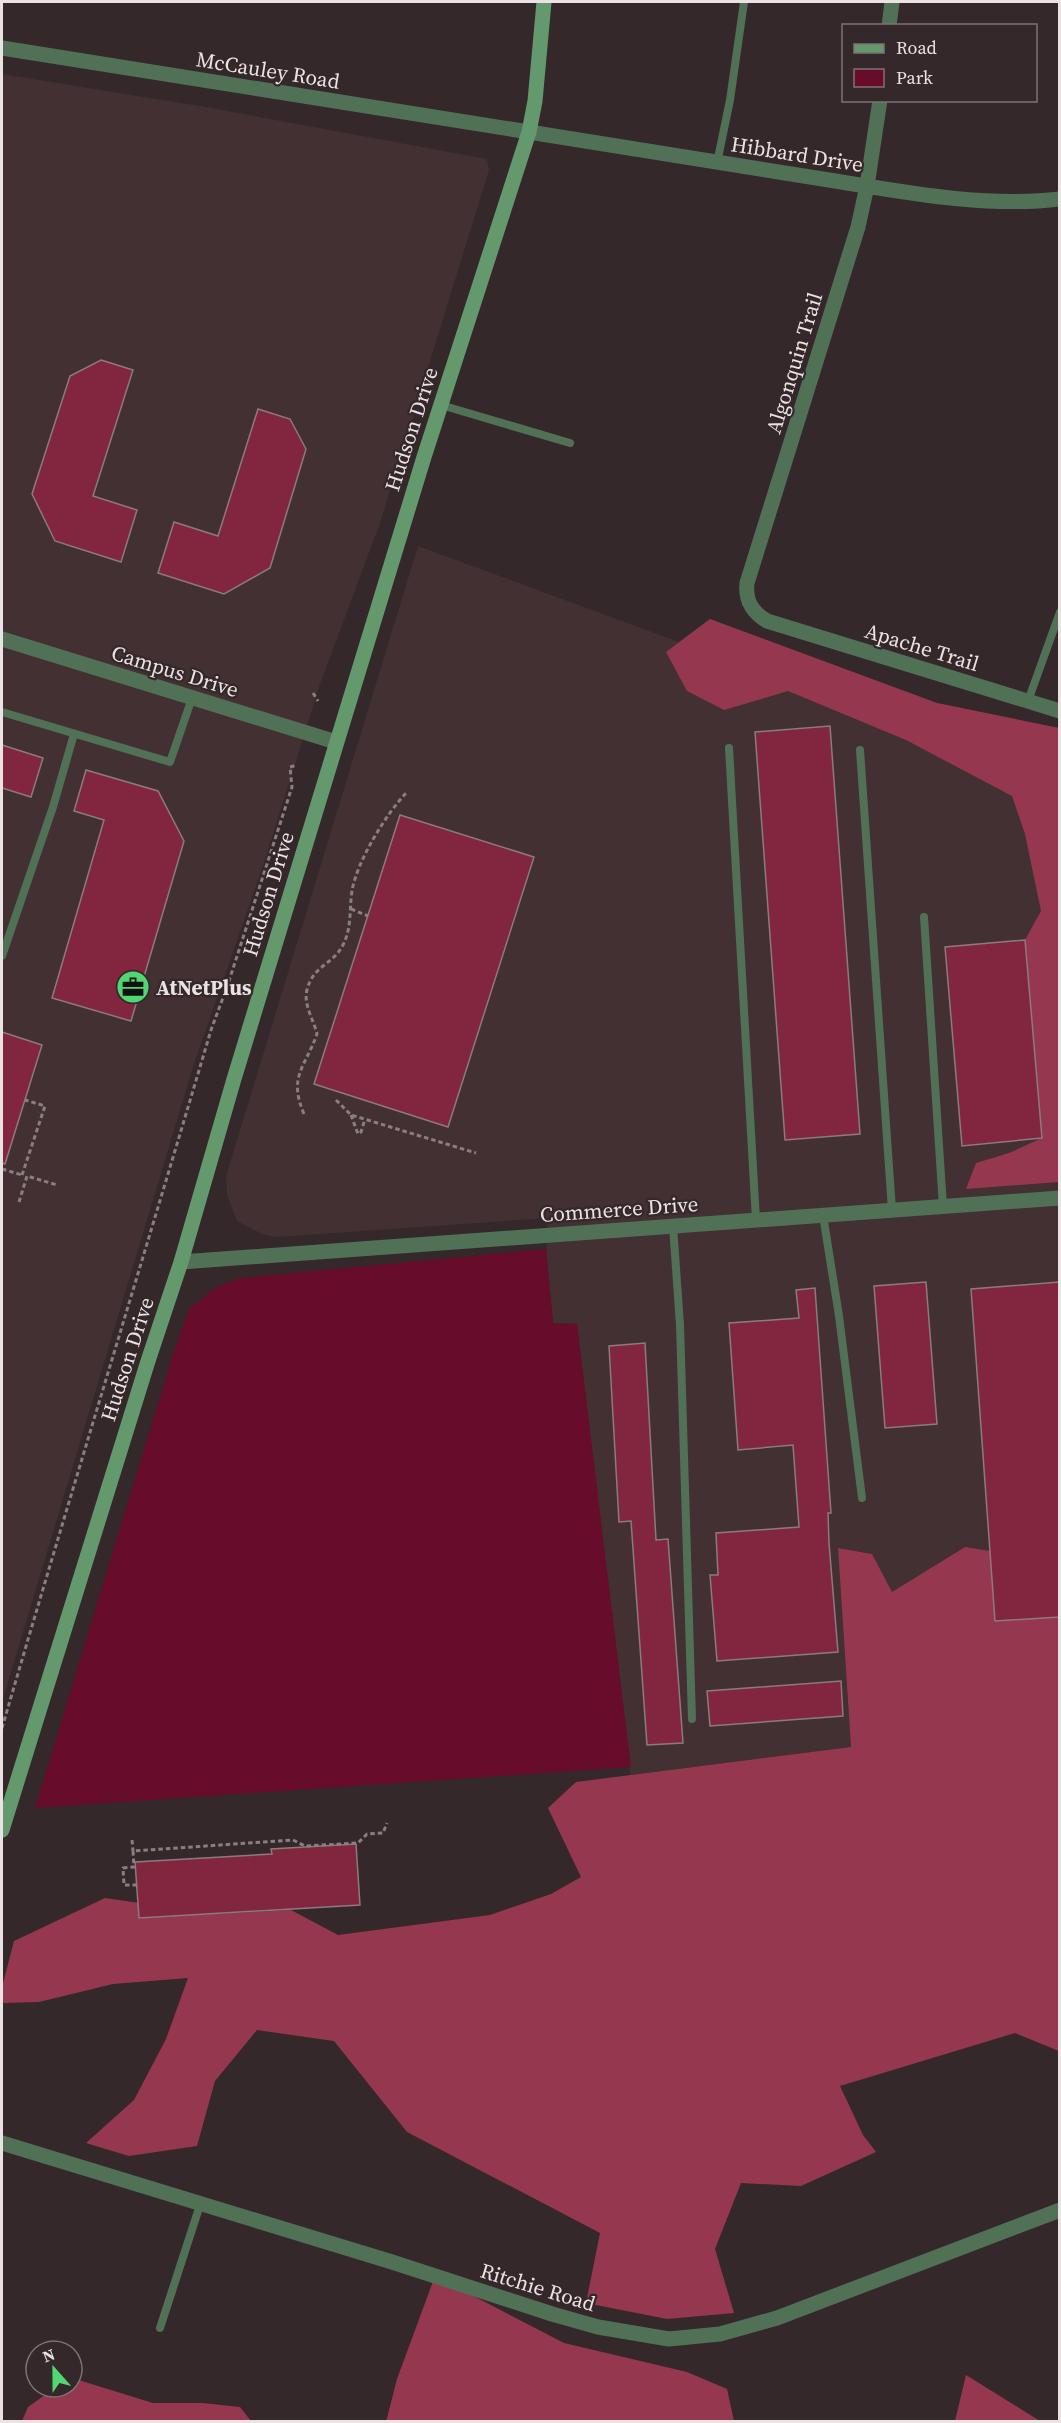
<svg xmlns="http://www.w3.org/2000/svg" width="1061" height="2423" font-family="'Source Serif 4',serif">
<rect width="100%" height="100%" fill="#34282a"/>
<path fill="#423033" d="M 2,74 L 206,107 L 487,159 L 489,170 L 380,523 L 320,684 L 264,863 L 193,1067 L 2,1702 Z
M 418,546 L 679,642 L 710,619 L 937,703 L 1059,728 L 1059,1617 L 995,1621 L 965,1547 L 891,1593 L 872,1554 L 838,1548 L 851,1747 L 630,1775 L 577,1324 L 553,1323 L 546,1249 L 548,1218 L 277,1237 L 262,1234 L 237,1221 L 227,1195 L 226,1176 Z"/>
<path fill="#680c2c" d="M 546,1249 L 553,1323 L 577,1324 L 631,1767 L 35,1808 L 173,1354 L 189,1309 L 214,1289 L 240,1278 Z"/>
<path fill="#95384f" d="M 710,619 L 937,703 L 1059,728 L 1059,1182 L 966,1189 L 976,1163 L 1009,1153 L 1042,1138 L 1025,940 L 1041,911 L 1025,834 L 1012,796 L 906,740 L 788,691 L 724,710 L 687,691 L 666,652 Z
M 965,1547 L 990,1551 L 995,1621 L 1059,1617 L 1059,2051 L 1015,2033 L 840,2086 L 863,2135 L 876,2152 L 801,2186 L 741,2183 L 715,2249 L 734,2313 L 667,2319 L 586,2303 L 600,2233 L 407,2132 L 334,2041 L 257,2030 L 215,2081 L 197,2146 L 129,2156 L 86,2143 L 134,2100 L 166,2039 L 188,1978 L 113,1984 L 39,2002 L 2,2003 L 2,1987 L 14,1941 L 105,1898 L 215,1914 L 291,1910 L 338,1935 L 490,1915 L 551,1894 L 581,1877 L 548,1808 L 576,1782 L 851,1747 L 838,1548 L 872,1554 L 892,1592 Z
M 435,2276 L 564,2343 L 687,2372 L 727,2389 L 734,2421 L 386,2422 L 397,2379 Z
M 966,2375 L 1040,2421 L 955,2421 Z
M 72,2378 L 153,2403 L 203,2403 L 240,2407 L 251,2421 L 22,2421 L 28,2407 L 56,2387 L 72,2387 Z"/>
<path fill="#82263f" stroke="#8b7b7e" stroke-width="1.5" d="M 101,360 L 133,370 L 93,496 L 137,510 L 121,562 L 55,541 L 32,494 L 70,376 Z
M 258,409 L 290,419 L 306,449 L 270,568 L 224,594 L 158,573 L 174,522 L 218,536 Z
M 830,726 L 860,1134 L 785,1140 L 755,732 Z
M 2,745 L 43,758 L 31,797 L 2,788 Z
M 86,770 L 158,791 L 184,841 L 131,1021 L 52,998 L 104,820 L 74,811 Z
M 400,815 L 534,857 L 448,1127 L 314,1084 Z
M 1025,940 L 1042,1138 L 962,1146 L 945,947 Z
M 2,1032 L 42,1045 L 5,1164 L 2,1163 Z
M 926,1282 L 937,1424 L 885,1428 L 874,1286 Z
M 1059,1282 L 1059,1617 L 995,1621 L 971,1289 Z
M 815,1288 L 831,1513 L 828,1513 L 829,1543 L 838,1652 L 717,1661 L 710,1575 L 718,1575 L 716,1533 L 799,1527 L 793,1445 L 738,1450 L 729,1323 L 799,1318 L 796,1290 Z
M 645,1343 L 656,1540 L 668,1539 L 683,1743 L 647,1745 L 631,1521 L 619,1522 L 609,1346 Z
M 841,1681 L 843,1716 L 710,1726 L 707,1691 Z
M 356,1844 L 360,1905 L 139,1918 L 135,1862 L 272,1854 L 271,1849 Z"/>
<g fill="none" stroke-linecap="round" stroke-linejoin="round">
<path stroke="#897f81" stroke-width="3" stroke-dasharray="4.5 3" stroke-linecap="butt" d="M 313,693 L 318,701
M 351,909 L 368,916
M 336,1100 L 351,1115 L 476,1153
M 304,1114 C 288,1076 305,1068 317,1034 C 314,1021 303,1004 307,990 C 313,965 333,965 343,945 C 352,927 349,911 352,891 C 357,861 386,814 407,792
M 351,1115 L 358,1134 L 361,1132 L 365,1119
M 2,1169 L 22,1175
M 22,1175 L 45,1106 L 25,1100
M 19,1202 L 27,1176 L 57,1185
M 2,1728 C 70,1495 142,1263 211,1030 L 227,987 L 292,787 L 290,767 L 297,765
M 132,1840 L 133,1851
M 137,1885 L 124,1885 L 123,1868 L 134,1867 L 133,1851 L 293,1840 L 305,1846 L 358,1843 L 367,1834 L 383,1833 L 387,1823"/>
<path stroke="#517156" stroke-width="8" d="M 717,163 L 730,100 L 744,2
M 441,405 L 570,443
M 1028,701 L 1060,612
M 2,712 L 170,762 L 192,698
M 729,748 L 756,1220
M 860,750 L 892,1210
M 924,917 L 943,1206
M 2,956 L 53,807 L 74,734
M 823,1215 L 839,1316 L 862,1498
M 673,1226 L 680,1325 L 692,1719
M 160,2328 L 200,2205"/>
<path stroke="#517156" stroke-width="15" d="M 889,26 L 892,2
M 880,100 L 867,186 L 858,227 L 747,583 C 745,601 752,612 767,621 L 1060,711
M 529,132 C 629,148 729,164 829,180 C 904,192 984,208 1060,199
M 2,639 L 336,742
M 2,2143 L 392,2262 L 552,2314 L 598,2327 L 669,2339 L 720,2334 L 777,2318 L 1060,2210"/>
<path stroke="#517156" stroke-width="15" d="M 2,48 L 529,132
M 181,1262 L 1060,1198"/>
<path stroke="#64996d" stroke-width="15" d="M 2,1830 L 148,1361 L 181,1262 L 234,1079 L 424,457 L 529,132 L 535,101 L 544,2"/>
</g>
<defs>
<symbol id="office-disc" viewBox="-11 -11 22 22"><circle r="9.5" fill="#51d673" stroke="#34282a"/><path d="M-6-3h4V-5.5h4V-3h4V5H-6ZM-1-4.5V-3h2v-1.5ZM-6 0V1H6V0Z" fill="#111"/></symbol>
</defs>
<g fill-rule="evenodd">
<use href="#office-disc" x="114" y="968" width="38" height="38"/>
</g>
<g text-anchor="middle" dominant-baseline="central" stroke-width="4.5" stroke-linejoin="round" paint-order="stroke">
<g font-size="21" fill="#ebe2e4" stroke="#34282a">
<text transform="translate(268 70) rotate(9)">McCauley Road</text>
<text transform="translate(797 154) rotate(9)">Hibbard Drive</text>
<text transform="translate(794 363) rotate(-73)">Algonquin Trail</text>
<text transform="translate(411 429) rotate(-72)">Hudson Drive</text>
<text transform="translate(922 647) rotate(17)">Apache Trail</text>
<text transform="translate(175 671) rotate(17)">Campus Drive</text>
<text transform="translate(268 894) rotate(-73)">Hudson Drive</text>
<text transform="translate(619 1209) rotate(-4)">Commerce Drive</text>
<text transform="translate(127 1359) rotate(-72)">Hudson Drive</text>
<text transform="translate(538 2287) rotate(17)">Ritchie Road</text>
</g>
<g font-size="21" font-weight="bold" fill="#ebe2e4" stroke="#34282a" text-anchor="start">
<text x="156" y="987">AtNetPlus</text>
</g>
</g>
<rect width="1061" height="2423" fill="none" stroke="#ebe2e4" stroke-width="6"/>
<rect x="842" y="24" width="195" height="78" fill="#34282a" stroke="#7d7274" stroke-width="1.5"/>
<rect x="854" y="44" width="30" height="9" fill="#64996d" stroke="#7d7274" stroke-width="1.5"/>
<text x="896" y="54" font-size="18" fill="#ebe2e4">Road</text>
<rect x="854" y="69" width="30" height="18" fill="#680c2c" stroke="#7d7274" stroke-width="1.5"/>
<text x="896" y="84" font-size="18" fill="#ebe2e4">Park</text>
<g transform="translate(54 2369) rotate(339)"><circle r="28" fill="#34282a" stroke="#7d7274" stroke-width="1.5"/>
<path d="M0-4.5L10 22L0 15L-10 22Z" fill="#51d673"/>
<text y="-9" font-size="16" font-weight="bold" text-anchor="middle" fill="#ebe2e4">N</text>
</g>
</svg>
